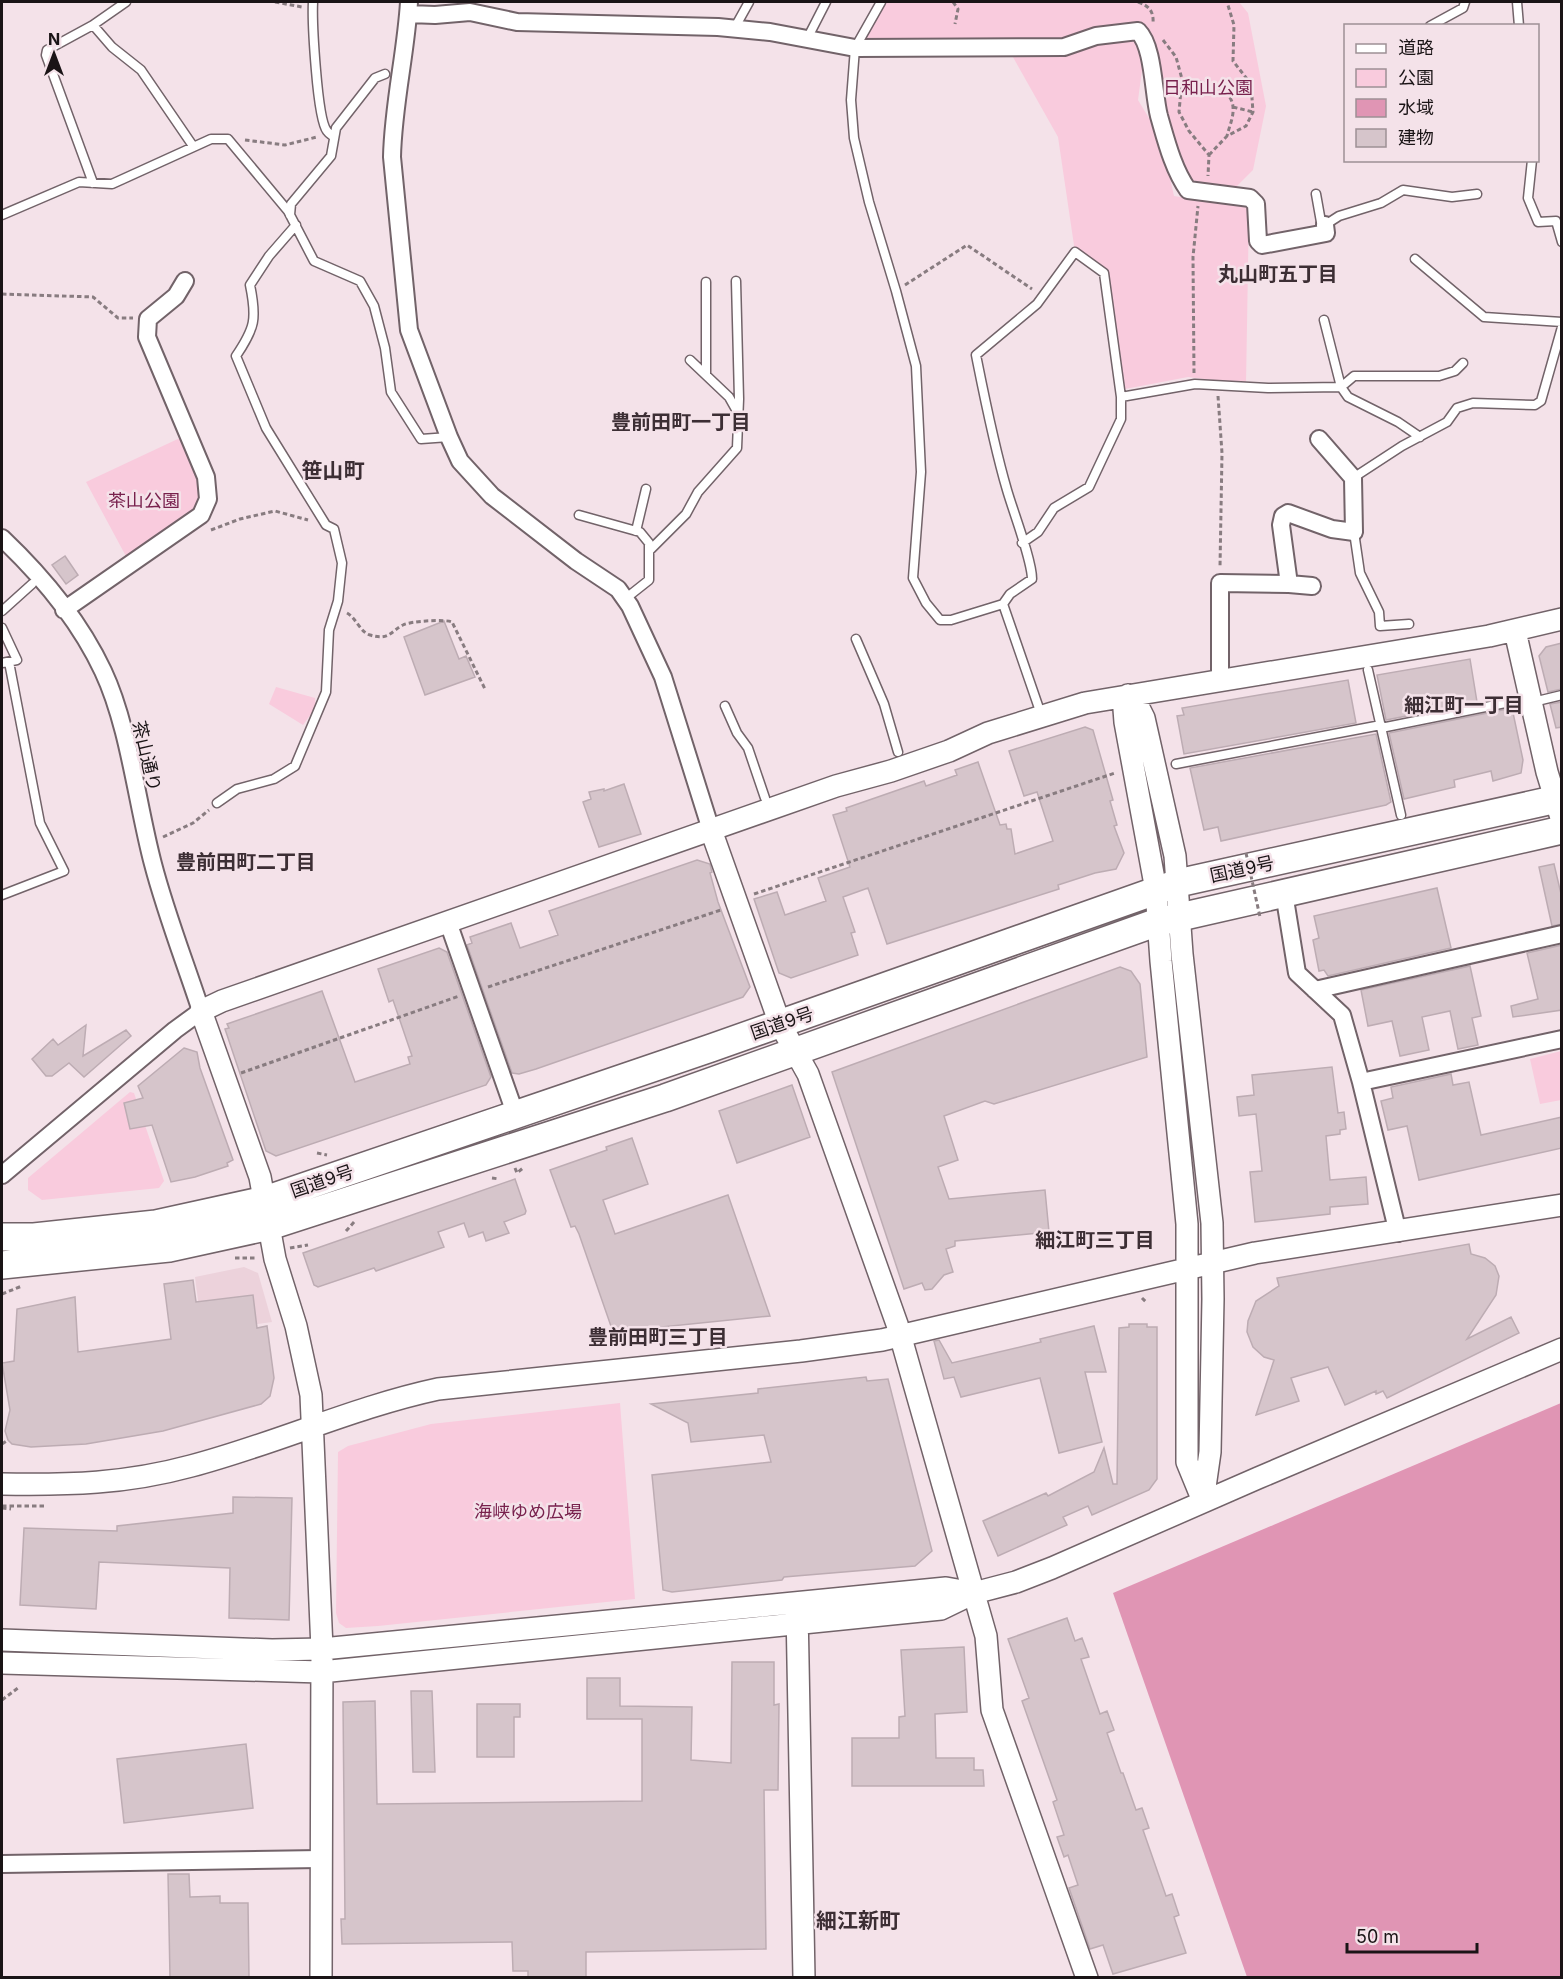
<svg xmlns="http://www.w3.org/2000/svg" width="1563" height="1979" font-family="Inter,'Noto Sans JP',sans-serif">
<rect width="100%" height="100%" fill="#f4e2e9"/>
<path fill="#ecd2db" d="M 244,1267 L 258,1273 L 272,1322 L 202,1332 L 195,1277 Z"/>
<path fill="#f9cbdd" d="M 884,2 L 1239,2 L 1248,13 L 1266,106 L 1253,170 L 1228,195 L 1188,190 L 1144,37 L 1064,47 L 862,45 L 862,38 Z
M 1134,34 L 1145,48 L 1138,100 L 1161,138 L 1174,196 L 1249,208 L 1246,384 L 1188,377 L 1125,389 L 1108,272 L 1075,252 L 1058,137 L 1009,50 Z
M 182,437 L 203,492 L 197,510 L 128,560 L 86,482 Z
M 276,687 L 315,698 L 316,707 L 303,725 L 269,704 Z
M 1561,1051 L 1561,1100 L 1540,1104 L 1530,1059 Z
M 130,1092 L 134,1093 L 164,1181 L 159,1188 L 42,1200 L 28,1190 L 28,1178 Z
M 620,1403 L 635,1599 L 378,1626 L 346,1628 L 339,1623 L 336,1613 L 338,1452 L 348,1446 L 431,1424 Z"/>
<path fill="#e095b4" d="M 1561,1403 L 1561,1977 L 1247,1977 L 1113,1593 Z"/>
<path fill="#d6c5cb" stroke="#bdacb3" stroke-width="1.5" d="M 65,556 L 78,575 L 66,584 L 52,565 Z
M 444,621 L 459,659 L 466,656 L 475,677 L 425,695 L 404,637 Z
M 1562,643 L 1562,689 L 1548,692 L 1539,656 L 1546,647 Z
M 1470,659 L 1477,702 L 1386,720 L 1377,675 Z
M 1348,680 L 1356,723 L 1184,754 L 1177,716 L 1184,715 L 1182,708 Z
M 1562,702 L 1562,727 L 1556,728 L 1550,704 Z
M 1512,708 L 1523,760 L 1521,773 L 1493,781 L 1491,771 L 1454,780 L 1455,787 L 1404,799 L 1389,733 Z
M 1085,727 L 1093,730 L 1113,800 L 1110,801 L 1117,825 L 1114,826 L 1124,853 L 1116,869 L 1095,873 L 1058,885 L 1059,889 L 887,944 L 868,888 L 843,897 L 855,932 L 851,933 L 858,955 L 791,978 L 779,973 L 754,899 L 777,892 L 785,915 L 826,901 L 818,878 L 850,867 L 833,815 L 847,811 L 846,808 L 924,781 L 926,786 L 957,775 L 955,770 L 978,762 L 1000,825 L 1006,824 L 1007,829 L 1011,829 L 1015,854 L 1053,841 L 1037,792 L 1024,796 L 1009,751 Z
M 1376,734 L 1391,802 L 1386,805 L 1221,841 L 1218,827 L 1204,830 L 1190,768 Z
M 624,784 L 641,834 L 599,847 L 583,802 L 591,799 L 589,792 L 604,789 L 604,791 Z
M 697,860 L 710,864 L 712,872 L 710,873 L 718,902 L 750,987 L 743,997 L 536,1069 L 519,1074 L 512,1073 L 467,945 L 472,943 L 470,937 L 511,923 L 520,948 L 558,935 L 549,911 Z
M 1554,864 L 1562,898 L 1562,924 L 1552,926 L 1539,867 Z
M 1437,888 L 1451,948 L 1328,976 L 1324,970 L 1319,971 L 1313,940 L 1319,938 L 1314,916 Z
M 1562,945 L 1562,1010 L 1513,1017 L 1511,1006 L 1538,999 L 1527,953 Z
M 439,948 L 447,952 L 491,1077 L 486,1085 L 276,1156 L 266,1151 L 225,1029 L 229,1028 L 227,1024 L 322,991 L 355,1082 L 410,1064 L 408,1057 L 412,1056 L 393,1000 L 389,1002 L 378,969 Z
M 1470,966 L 1481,1016 L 1472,1018 L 1478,1045 L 1458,1049 L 1450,1011 L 1422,1017 L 1429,1050 L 1400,1056 L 1392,1021 L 1368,1026 L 1361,990 Z
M 1120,967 L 1131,971 L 1140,984 L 1147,1057 L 994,1104 L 985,1101 L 944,1116 L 958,1160 L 938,1167 L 949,1199 L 1045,1190 L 1049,1232 L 955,1241 L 955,1246 L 946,1249 L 953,1272 L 944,1275 L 932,1289 L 925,1290 L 922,1283 L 904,1289 L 832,1072 Z
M 86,1025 L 83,1056 L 126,1030 L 131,1036 L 84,1077 L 69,1063 L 52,1076 L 46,1076 L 32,1059 L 53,1039 L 58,1045 Z
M 184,1048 L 197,1052 L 200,1068 L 233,1160 L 227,1163 L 228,1166 L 195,1177 L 171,1182 L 152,1125 L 130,1129 L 124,1103 L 143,1098 L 138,1086 Z
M 1332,1067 L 1338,1113 L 1344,1112 L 1346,1129 L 1340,1130 L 1340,1134 L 1326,1136 L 1330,1180 L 1366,1177 L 1368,1204 L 1330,1207 L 1330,1214 L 1255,1222 L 1250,1172 L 1262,1171 L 1256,1114 L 1239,1116 L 1237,1097 L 1254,1095 L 1252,1075 Z
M 1451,1074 L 1453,1085 L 1469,1082 L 1481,1135 L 1562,1117 L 1562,1148 L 1419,1180 L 1407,1126 L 1388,1130 L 1381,1101 L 1393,1098 L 1391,1087 Z
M 792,1085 L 810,1137 L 737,1163 L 719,1111 Z
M 632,1138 L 648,1184 L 603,1200 L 615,1234 L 728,1195 L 770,1316 L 613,1332 L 579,1234 L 575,1226 L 571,1227 L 550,1170 L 607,1150 L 606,1147 Z
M 515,1179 L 526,1211 L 525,1214 L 504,1222 L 509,1233 L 486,1241 L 483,1232 L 469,1237 L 464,1223 L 438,1232 L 444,1247 L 376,1271 L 374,1268 L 318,1287 L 314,1285 L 303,1253 Z
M 1469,1244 L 1471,1254 L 1485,1258 L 1495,1266 L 1499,1276 L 1496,1295 L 1467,1339 L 1511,1317 L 1519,1333 L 1387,1398 L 1383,1391 L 1376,1394 L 1376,1391 L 1345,1405 L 1328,1367 L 1291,1378 L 1299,1401 L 1256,1415 L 1274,1360 L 1264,1357 L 1253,1347 L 1247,1332 L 1248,1321 L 1256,1301 L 1279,1286 L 1277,1278 Z
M 193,1280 L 196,1302 L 253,1295 L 257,1328 L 267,1326 L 274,1378 L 270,1396 L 261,1404 L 163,1431 L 86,1444 L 31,1447 L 12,1444 L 8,1440 L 5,1431 L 10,1410 L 2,1363 L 14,1361 L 17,1309 L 75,1297 L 78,1352 L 171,1339 L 164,1284 Z
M 1129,1324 L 1147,1324 L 1147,1327 L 1157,1327 L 1157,1479 L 1149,1490 L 1092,1515 L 1088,1506 L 1063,1517 L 1067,1525 L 998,1556 L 983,1521 L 1046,1493 L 1048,1496 L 1094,1472 L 1104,1448 L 1113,1484 L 1117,1484 L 1119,1328 L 1129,1327 Z
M 1094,1326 L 1106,1372 L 1085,1372 L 1102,1442 L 1059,1453 L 1040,1378 L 961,1397 L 954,1377 L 944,1379 L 934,1341 L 939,1340 L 952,1363 L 1041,1342 L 1040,1339 Z
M 866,1377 L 867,1381 L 888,1379 L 932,1551 L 915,1566 L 784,1577 L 782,1580 L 672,1592 L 663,1590 L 652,1475 L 771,1462 L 764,1435 L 691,1442 L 688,1423 L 651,1404 L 758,1393 L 758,1389 Z
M 233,1497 L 292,1498 L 289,1620 L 229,1618 L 230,1568 L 99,1562 L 96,1609 L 20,1605 L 24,1528 L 117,1531 L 117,1526 L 233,1513 Z
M 1067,1618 L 1075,1641 L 1082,1638 L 1089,1657 L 1081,1659 L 1100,1714 L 1107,1711 L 1114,1730 L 1107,1733 L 1121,1773 L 1123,1773 L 1136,1810 L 1142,1808 L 1149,1828 L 1143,1830 L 1166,1896 L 1172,1894 L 1179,1915 L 1174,1917 L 1186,1953 L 1113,1974 L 1103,1945 L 1090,1949 L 1069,1888 L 1078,1885 L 1068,1855 L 1064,1857 L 1057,1837 L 1064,1835 L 1053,1802 L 1057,1800 L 1022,1701 L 1029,1698 L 1008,1639 Z
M 964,1647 L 967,1712 L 935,1714 L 936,1758 L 974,1758 L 974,1770 L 983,1770 L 984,1786 L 852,1786 L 852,1738 L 899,1738 L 899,1717 L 905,1716 L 901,1650 Z
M 732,1662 L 774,1662 L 774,1705 L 779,1704 L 778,1790 L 764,1790 L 766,1949 L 586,1952 L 586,1977 L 528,1977 L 528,1971 L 513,1971 L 512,1942 L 342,1944 L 341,1919 L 345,1919 L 343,1702 L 375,1701 L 377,1804 L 642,1801 L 642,1719 L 587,1719 L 587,1678 L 620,1678 L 620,1706 L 692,1707 L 691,1760 L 731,1763 Z
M 411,1691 L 432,1691 L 435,1772 L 413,1772 Z
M 477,1704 L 520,1704 L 520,1717 L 514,1717 L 514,1757 L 477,1757 Z
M 246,1744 L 253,1808 L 124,1823 L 117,1759 Z
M 168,1874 L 189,1874 L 190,1897 L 220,1896 L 220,1903 L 248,1903 L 249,1977 L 170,1977 Z"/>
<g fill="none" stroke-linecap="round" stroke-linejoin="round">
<defs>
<path id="service" d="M 313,2 C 312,21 317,119 327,131 C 329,134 331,135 334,137
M 881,2 L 855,48 L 851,100 L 854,138 L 869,202 L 896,291 L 916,366 L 921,472 L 913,578 L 926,603 L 940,620 L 951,620 L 1003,604 L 1010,594 L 1032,579 C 1032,560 1013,511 1007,490 C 994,446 985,400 976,355 L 1037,304 L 1075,252 L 1104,273 L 1121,397 L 1121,419 L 1089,487 L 1054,508 L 1038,532 L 1022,543
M 1517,2 L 1519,26
M 93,25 L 112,47 L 141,70 L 193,146
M 1430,26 L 1463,8 L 1465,2
M 734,29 L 749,2
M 807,39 L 826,2
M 1532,160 L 1528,198 L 1538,222 L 1556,221 L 1562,242
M 93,183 L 46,55 L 47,50 L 93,25 L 126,2
M 1316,194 L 1321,222 L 1325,225 L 1339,216 L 1381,203 L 1403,190 L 1452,197 L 1477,194
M 2,215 L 79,182 L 112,184 L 211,139 L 228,139 L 288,211 L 314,261 L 360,281 L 374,306 L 385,348 L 391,392 L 421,439 L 449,437
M 290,215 L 291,204 L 331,156 L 336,128 L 375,78 L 385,74
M 1415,259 L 1484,317 L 1562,322
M 706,282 L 706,374
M 1324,320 L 1341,387 L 1348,397 L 1398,422 L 1420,437
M 690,360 L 729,397 L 738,413
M 1121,397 L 1195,384 L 1268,388 L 1341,387 L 1354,376 L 1439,376 L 1455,371 L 1463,363
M 1353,478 L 1402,446 L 1447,422 L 1457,408 L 1473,403 L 1535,405 L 1541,401 L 1562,327
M 579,515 L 640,532 L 649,543 L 649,580 L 625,599
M 636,531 L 646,489
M 1354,532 L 1360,573 L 1379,612 L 1380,626 L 1409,624
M 650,550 L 686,514 L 698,492 L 737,448 L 739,399 L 736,281
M 1003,604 L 1042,717
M 2,611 L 32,584
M 2,628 L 17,660 L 2,663
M 856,639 L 884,704 L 898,752
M 1368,670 L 1401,815
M 1533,702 L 1562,695
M 725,706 L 737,733 L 748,748 L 765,798
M 1381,728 L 1530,698
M 1176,764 L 1381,725
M 217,803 L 237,789 L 274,779 L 295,766 L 326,692 L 329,630 L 338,601 L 342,563 L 334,529 L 326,525 L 266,428 L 236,356 C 255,328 257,319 250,285 L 269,256 L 296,225
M 2,895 L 64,871 L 40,823 L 9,662"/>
<path id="minor" d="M 409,2 C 406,53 393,105 392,157 L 409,330 L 449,437 L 460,461 L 492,496 L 576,561 L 618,589 L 630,606 L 663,677 L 711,830
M 409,14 L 435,15 L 470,12 L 517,22 L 718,27 L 770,32 L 855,48 L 1064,47 L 1096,36 L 1138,31 C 1154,47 1153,93 1159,116 C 1166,140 1173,169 1188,190 L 1250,198 L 1256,204 L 1258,241 L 1262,245 L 1326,233 L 1325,225
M 2,538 C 41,575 80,622 103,671 C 129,726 137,804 153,864 C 166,914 185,962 201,1011 L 175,1030 L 2,1175
M 1312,586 L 1289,584 L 1281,525 L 1283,516 L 1288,513 L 1332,529 L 1354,532 L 1353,478 L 1319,439
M 64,610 L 201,515 L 208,499 L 206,477 L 147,337 L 148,319 L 176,296 L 185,281
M 1220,682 L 1220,583 L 1289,584
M 1284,893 L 1297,973 L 1342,1015 L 1361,1082 L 1398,1233
M 448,922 L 515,1113
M 1315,990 L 1562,934
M 1361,1082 L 1562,1039
M 2,1864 L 320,1859"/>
<path id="tertiary" d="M 1515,631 L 1547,772 L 1562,821
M 1128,695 L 1138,706 L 1144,718 L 1175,856 L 1182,954 L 1212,1223 L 1213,1299 L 1210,1452 L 1203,1501
M 1128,695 L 1124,709 L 1125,722 L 1156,890 L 1161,961 L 1187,1224 L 1187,1462 L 1203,1501
M 711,830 L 780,1024 L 808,1074 L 897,1324 L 986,1636 L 992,1710 L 1087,1978
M 2,1484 C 69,1485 125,1484 191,1466 C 275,1444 354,1407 438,1389 L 801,1351 L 882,1340 L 1255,1253 L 1562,1205
M 797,1609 L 804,1978
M 2,1640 L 272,1650 L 322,1649 L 946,1588 L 974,1593
M 2,1663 L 321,1672 L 941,1609 L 974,1593 L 1016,1582 L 1052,1568 L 1258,1478 L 1562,1349
M 321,1978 L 322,1649 L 311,1395 L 296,1326 L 275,1259 L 260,1177 L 201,1011 L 222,1001 L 836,786 L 891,771 L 949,751 L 988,733 L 1085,703 L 1489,636 L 1562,619"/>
<path id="trunk" d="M 2,1237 L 34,1237 L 156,1224 L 265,1200 L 711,1048 L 1178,883 L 1562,798
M 2,1265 L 169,1248 L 270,1226 L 665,1098 L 1158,922 L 1562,830"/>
</defs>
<use href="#service" stroke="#726369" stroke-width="11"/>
<use href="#minor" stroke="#726369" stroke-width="20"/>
<use href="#tertiary" stroke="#726369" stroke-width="24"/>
<use href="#trunk" stroke="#726369" stroke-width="30"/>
<path stroke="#887c80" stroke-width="3" stroke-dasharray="4.5 3" stroke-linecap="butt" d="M 275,2 L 302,7
M 953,2 L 958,9 L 955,24
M 1138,2 C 1149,6 1154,11 1153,24
M 1163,40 L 1176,57 L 1182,79 L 1179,112 L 1189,131 L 1209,155 L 1208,176
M 1183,87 C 1197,75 1232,87 1233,107 C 1234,117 1229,127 1227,136
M 1233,107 L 1253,112
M 245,140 L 285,145 L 317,137
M 1209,155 L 1227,136 L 1246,126 L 1253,112 L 1251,84 L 1233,61 L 1234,25 L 1227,2
M 905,285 L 967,245 L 1032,289
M 2,294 L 93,297 L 118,318 L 133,318
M 1194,373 L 1193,257 L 1198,206
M 1218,396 L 1222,453 L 1220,567
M 211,530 L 240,519 L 275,511 L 308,520
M 347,613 C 356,618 361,633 370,635 C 389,641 391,631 403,625 C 410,621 446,619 452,622 L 485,689
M 163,837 L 193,823 L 209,810
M 754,894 L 1115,773
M 488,987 L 721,910
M 241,1073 L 459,996
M 317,1153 L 327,1155
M 515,1168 L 517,1173 L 523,1168
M 492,1178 L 499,1179
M 346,1231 L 355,1221
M 290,1248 L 308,1245
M 235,1258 L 255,1258
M 2,1294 L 22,1286
M 1142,1298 L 1147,1303
M 2,1444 L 8,1440
M 2,1506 L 46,1506
M 2,1508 L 11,1509
M 2,1700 L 18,1688"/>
<use href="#service" stroke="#fff" stroke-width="8"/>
<use href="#minor" stroke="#fff" stroke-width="16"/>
<use href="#tertiary" stroke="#fff" stroke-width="21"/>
<use href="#trunk" stroke="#fff" stroke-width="27"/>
<path stroke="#887c80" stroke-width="3" stroke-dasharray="4.5 3" stroke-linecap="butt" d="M 1246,853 L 1260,917"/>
</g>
<g text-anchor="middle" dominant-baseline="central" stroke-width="5" stroke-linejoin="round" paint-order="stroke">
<g font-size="18" fill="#78214d" stroke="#f4e2e9">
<text x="1208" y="87">日和山公園</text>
<text x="144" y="500">茶山公園</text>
<text x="528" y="1511">海峡ゆめ広場</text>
</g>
<g font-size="18" fill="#1a1416" stroke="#f4e2e9">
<text transform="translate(147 756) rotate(77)">茶山通り</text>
<text transform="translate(1242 869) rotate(-12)">国道9号</text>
<text transform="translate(782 1023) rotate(-19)">国道9号</text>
<text transform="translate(322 1181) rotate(-19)">国道9号</text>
</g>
<g font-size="20" font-weight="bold" fill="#3c2e34" stroke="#f4e2e9">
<text x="1278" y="274">丸山町五丁目</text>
<text x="681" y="422">豊前田町一丁目</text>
<text x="1464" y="705">細江町一丁目</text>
<text x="246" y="862">豊前田町二丁目</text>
<text x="1095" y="1240">細江町三丁目</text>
<text x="658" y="1337">豊前田町三丁目</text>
</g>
<g font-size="21" font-weight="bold" fill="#3c2e34" stroke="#f4e2e9">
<text x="333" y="470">笹山町</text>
<text x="858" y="1920">細江新町</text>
</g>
</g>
<rect width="1563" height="1979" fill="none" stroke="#1a1416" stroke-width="6"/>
<rect x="1344" y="24" width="195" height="138" fill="#f4e2e9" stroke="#9d9095" stroke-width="1.5"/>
<rect x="1356" y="44" width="30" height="9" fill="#ffffff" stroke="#9d9095" stroke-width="1.5"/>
<text x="1398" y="54" font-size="18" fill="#1a1416">道路</text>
<rect x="1356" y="69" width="30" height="18" fill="#f9cbdd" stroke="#9d9095" stroke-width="1.5"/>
<text x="1398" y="84" font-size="18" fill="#1a1416">公園</text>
<rect x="1356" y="99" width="30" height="18" fill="#e095b4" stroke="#9d9095" stroke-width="1.5"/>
<text x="1398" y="114" font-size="18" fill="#1a1416">水域</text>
<rect x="1356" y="129" width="30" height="18" fill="#d6c5cb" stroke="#9d9095" stroke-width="1.5"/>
<text x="1398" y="144" font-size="18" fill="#1a1416">建物</text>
<g transform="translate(54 54)" stroke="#f4e2e9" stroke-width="4.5" paint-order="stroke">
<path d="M0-4.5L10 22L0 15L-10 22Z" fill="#1a1416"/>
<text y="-9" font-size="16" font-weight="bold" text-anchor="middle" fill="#1a1416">N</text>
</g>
<path d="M1347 1943v9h130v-9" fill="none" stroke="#1a1416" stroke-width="3"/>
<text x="1356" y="1943" font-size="18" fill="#1a1416" stroke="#f4e2e9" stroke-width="4.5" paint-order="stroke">50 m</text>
</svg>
